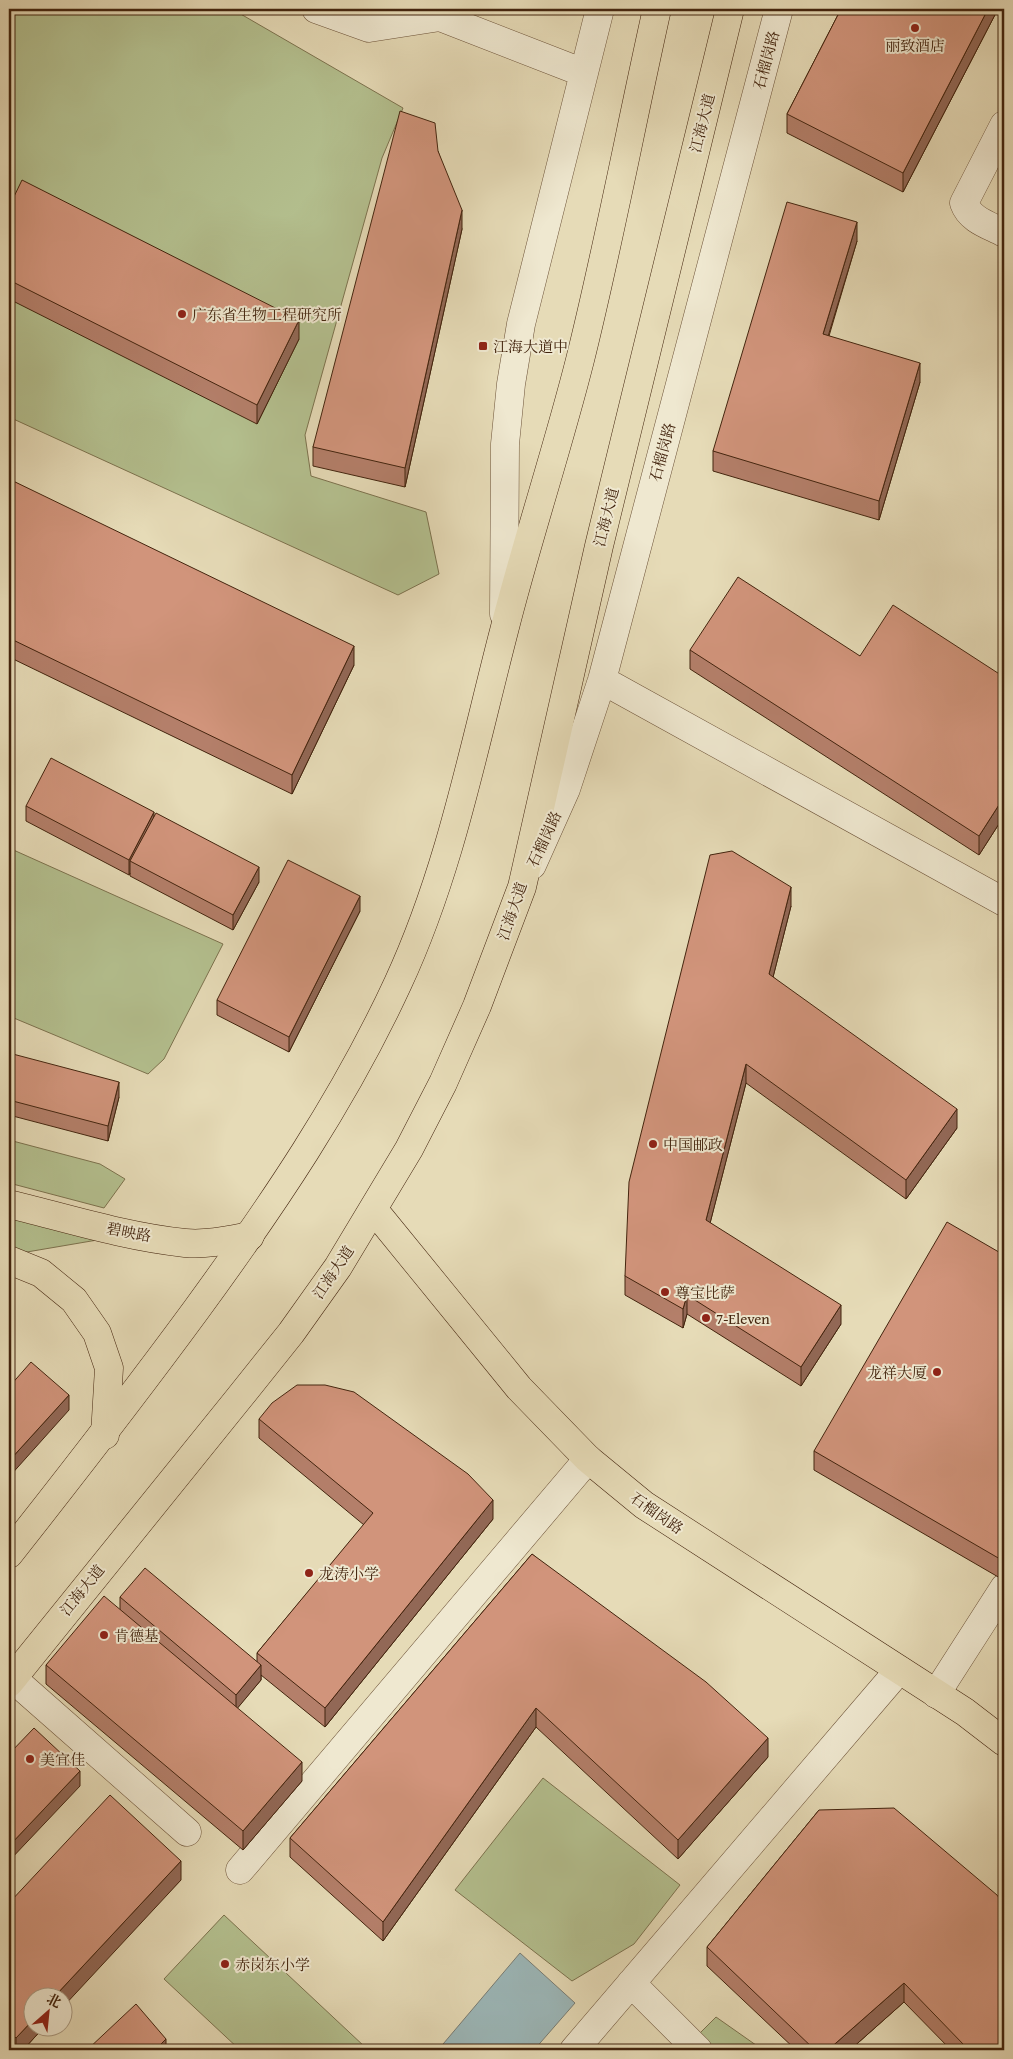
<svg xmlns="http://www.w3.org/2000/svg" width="1013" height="2059" font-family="'Gentium Book Plus','Noto Serif SC',serif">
<rect width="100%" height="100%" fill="#e6dbb7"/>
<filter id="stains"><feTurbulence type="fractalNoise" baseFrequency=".004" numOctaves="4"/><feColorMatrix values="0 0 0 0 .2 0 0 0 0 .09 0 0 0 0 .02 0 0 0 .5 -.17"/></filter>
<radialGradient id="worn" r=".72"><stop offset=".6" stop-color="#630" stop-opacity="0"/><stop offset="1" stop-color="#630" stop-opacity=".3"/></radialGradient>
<path fill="#b4c08f" stroke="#7c724e" d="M 9,9 L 232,9 L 403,108 L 382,158 L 305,435 L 311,476 L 426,512 L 439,574 L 398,595 L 9,417 Z
M 9,848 L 223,944 L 164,1059 L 148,1074 L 9,1016 Z
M 9,1140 L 100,1164 L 125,1179 L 104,1208 L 9,1183 Z
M 9,1212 L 109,1238 L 21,1253 L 9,1250 Z
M 543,1778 L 680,1885 L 634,1944 L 572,1981 L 455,1890 Z
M 224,1915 L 365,2047 L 362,2050 L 240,2050 L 164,1979 Z
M 716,2017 L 763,2050 L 683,2050 Z"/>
<path fill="#9cb8ba" stroke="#787d75" d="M 520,1953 L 575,2003 L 534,2050 L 438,2050 Z"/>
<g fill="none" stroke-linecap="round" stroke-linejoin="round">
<defs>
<path id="minor" d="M 316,9 L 369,28 L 440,17 L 444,9
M 440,17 L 584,73
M 1004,125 L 964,203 C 970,220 989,225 1004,233
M 504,614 L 505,444 L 511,384 L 521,324 L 600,9
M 602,680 L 1004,902
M 532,865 L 566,789 L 602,680 L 779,9
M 12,1678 L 187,1832
M 936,1694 L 1004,1588
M 240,1870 L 588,1459
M 631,1983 L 698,2050
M 574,2050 L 899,1670"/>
<path id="major" d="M 9,1204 C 66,1218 126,1237 185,1243 C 207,1245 229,1240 250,1236
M 374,1210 L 519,1388 L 588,1459 L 644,1505 L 965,1712 L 1004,1742
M 9,1260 L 41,1273 L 74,1300 L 97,1333 L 109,1368 L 105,1435"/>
<path id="highway" d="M 9,1554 C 73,1473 135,1393 196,1310 C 272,1206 344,1100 398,983 C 450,871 473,750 504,631 C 527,540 557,451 580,360 C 609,244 631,125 657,9
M 9,1683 L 239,1398 L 291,1333 L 338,1267 L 409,1149 L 443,1083 L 477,1006 L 522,887 L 599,546 L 730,9"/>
</defs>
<use href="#minor" stroke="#6c5238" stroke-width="29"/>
<use href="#major" stroke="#43240e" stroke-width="29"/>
<use href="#highway" stroke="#43240e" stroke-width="29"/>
<use href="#minor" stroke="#efe8d0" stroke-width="28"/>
<use href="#major" stroke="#e6dbb7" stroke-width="28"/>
<use href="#highway" stroke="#e6dbb7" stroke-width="28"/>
</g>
<path fill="#b47f6a" stroke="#43240e" d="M 841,9 L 998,9 L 903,192 L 787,133 L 787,114 Z
M 438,151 L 462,229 L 405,487 L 313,466 L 313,447 Z
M 9,207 L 299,339 L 257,424 L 9,299 Z
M 857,241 L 829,336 L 920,382 L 879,520 L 713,471 L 713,451 Z
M 9,479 L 354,665 L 292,794 L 9,657 Z
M 690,650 L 860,656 L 1004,677 L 1004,816 L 979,855 L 690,669 Z
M 26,806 L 154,816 L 259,882 L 233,930 L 130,876 L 130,873 L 129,875 L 26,821 Z
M 791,906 L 773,977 L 957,1128 L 906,1199 L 746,1083 L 710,1223 L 841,1324 L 801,1386 L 687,1314 L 683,1328 L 625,1295 L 625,1276 Z
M 360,911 L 289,1052 L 217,1015 L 217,1000 Z
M 9,1053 L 119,1097 L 108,1141 L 9,1115 Z
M 1004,1255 L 1004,1572 L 1000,1578 L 814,1470 L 814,1451 Z
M 259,1419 L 493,1519 L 325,1727 L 261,1675 L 261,1680 L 237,1708 L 302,1781 L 243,1850 L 46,1684 L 46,1665 L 120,1610 L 120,1597 L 257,1662 L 257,1653 L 364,1525 L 259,1438 Z
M 532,1554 L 768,1757 L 678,1859 L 536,1727 L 383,1941 L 290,1857 L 290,1838 Z
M 819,1810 L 1004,2050 L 951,2050 L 904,2002 L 850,2050 L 796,2050 L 707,1966 L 707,1947 Z
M 181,1880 L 32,2026 L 45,2026 L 23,2050 L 9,2050 L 9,1903 Z"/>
<path fill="#926856" stroke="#43240e" d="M 988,9 L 998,9 L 903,192 L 903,173 Z
M 462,210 L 462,229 L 405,487 L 405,468 Z
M 857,222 L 857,241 L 823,353 L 823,334 Z
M 299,320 L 299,339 L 257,424 L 257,405 Z
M 920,363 L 920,382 L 879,520 L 879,501 Z
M 354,646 L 354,665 L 292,794 L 292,775 Z
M 1004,797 L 1004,816 L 979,855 L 979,836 Z
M 154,812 L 154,827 L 130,861 L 130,873 L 129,875 L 129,860 Z
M 259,867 L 259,882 L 233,930 L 233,915 Z
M 791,887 L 791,906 L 769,993 L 769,974 Z
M 360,896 L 360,911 L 289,1052 L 289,1037 Z
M 746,1064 L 746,1083 L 706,1239 L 706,1220 Z
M 119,1082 L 119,1097 L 108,1141 L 108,1126 Z
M 957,1109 L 957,1128 L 906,1199 L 906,1180 Z
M 687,1295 L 687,1314 L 683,1328 L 683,1309 Z
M 841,1305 L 841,1324 L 801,1386 L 801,1367 Z
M 69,1395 L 69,1410 L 9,1477 L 9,1461 Z
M 493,1500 L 493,1519 L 325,1727 L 325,1708 Z
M 1004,1552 L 1004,1572 L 1000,1578 L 1000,1559 Z
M 261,1665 L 261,1680 L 236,1710 L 236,1695 Z
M 536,1708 L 536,1727 L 383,1941 L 383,1922 Z
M 768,1738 L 768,1757 L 678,1859 L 678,1840 Z
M 302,1762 L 302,1781 L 243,1850 L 243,1831 Z
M 80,1771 L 80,1786 L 9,1861 L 9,1846 Z
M 181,1861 L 181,1880 L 62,2008 L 62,1996 L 55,1996 Z
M 904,1983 L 904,2002 L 850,2050 L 828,2050 Z
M 32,2021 L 32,2026 L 45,2026 L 23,2050 L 16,2050 L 16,2038 Z
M 166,2039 L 166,2050 L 155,2050 Z"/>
<path fill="#d1947b" stroke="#43240e" d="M 841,9 L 988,9 L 903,173 L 787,114 Z
M 400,111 L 435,123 L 438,151 L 462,210 L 405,468 L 313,447 Z
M 22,180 L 299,320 L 257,405 L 9,280 L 9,207 Z
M 787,202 L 857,222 L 823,334 L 920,363 L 879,501 L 713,451 Z
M 9,479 L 354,646 L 292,775 L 9,638 Z
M 738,577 L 860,656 L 893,605 L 1004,677 L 1004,797 L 979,836 L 690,650 Z
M 51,758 L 154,812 L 129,860 L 26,806 Z
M 156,813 L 259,867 L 233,915 L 130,861 Z
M 732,851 L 791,887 L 769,974 L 957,1109 L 906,1180 L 746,1064 L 706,1220 L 841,1305 L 801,1367 L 687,1295 L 683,1309 L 625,1276 L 629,1182 L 710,855 Z
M 288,860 L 360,896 L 289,1037 L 217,1000 Z
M 9,1053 L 119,1082 L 108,1126 L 9,1100 Z
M 947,1222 L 1004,1255 L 1004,1552 L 1000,1559 L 814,1451 Z
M 31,1362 L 69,1395 L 9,1461 L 9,1387 Z
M 297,1385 L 325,1385 L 354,1392 L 468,1474 L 493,1500 L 325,1708 L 257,1653 L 373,1513 L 259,1419 L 272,1403 Z
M 532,1554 L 706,1682 L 768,1738 L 678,1840 L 536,1708 L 383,1922 L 290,1838 Z
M 145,1568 L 261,1665 L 236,1695 L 120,1597 Z
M 104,1596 L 302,1762 L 243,1831 L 46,1665 Z
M 34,1728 L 80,1771 L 9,1846 L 9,1754 Z
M 110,1795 L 181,1861 L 55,1996 L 32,1996 L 32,2021 L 16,2038 L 9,2031 L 9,1903 Z
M 894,1808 L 997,1895 L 1004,1905 L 1004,2050 L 964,2050 L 964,2045 L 904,1983 L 828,2050 L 815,2050 L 707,1947 L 819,1810 Z
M 136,2004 L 166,2039 L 155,2050 L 87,2050 Z"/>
<g fill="#8f2418" stroke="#efe8d0" stroke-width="2">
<circle cx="915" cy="28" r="5"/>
<circle cx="182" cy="314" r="5"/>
<rect x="478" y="341" width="10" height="10" rx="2.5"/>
<circle cx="653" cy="1144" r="5"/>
<circle cx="665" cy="1292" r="5"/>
<circle cx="706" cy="1318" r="5"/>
<circle cx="937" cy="1372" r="5"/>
<circle cx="309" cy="1573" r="5"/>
<circle cx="104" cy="1635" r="5"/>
<circle cx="30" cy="1759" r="5"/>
<circle cx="225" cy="1964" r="5"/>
</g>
<g text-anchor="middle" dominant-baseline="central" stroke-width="4" stroke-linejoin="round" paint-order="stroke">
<g font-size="15" fill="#43240e" stroke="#efe8d0" text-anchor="start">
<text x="915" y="45" text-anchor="middle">丽致酒店</text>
<text x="192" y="314">广东省生物工程研究所</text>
<text x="493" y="346">江海大道中</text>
<text x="663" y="1144">中国邮政</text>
<text x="675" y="1292">尊宝比萨</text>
<text x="716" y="1318">7-Eleven</text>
<text x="927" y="1372" text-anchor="end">龙祥大厦</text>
<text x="319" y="1573">龙涛小学</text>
<text x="114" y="1635">肯德基</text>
<text x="40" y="1759">美宜佳</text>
<text x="235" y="1964">赤岗东小学</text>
</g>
<g font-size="15" fill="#43240e" stroke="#efe8d0">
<text transform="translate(766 60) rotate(-75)">石榴岗路</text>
<text transform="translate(702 123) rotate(-76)">江海大道</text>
<text transform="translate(662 452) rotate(-75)">石榴岗路</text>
<text transform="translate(606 517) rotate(-76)">江海大道</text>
<text transform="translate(544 839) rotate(-65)">石榴岗路</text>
<text transform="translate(512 911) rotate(-71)">江海大道</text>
<text transform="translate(129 1232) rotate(11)">碧映路</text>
<text transform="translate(333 1272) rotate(-56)">江海大道</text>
<text transform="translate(657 1513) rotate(35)">石榴岗路</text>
<text transform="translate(82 1590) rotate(-51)">江海大道</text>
</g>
</g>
<rect width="1013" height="2059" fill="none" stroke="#e6dbb7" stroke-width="30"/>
<rect x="10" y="10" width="993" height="2039" fill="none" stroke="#43240e" stroke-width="2.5"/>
<rect x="15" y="15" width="983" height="2029" fill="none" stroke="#43240e"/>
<g transform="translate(48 2012) rotate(27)"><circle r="24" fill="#efe8d0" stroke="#aa9a82"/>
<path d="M0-4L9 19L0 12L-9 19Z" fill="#8f2418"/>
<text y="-8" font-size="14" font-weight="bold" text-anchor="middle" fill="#43240e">北</text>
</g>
<rect width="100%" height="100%" filter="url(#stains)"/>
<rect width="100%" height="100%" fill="url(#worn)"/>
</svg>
